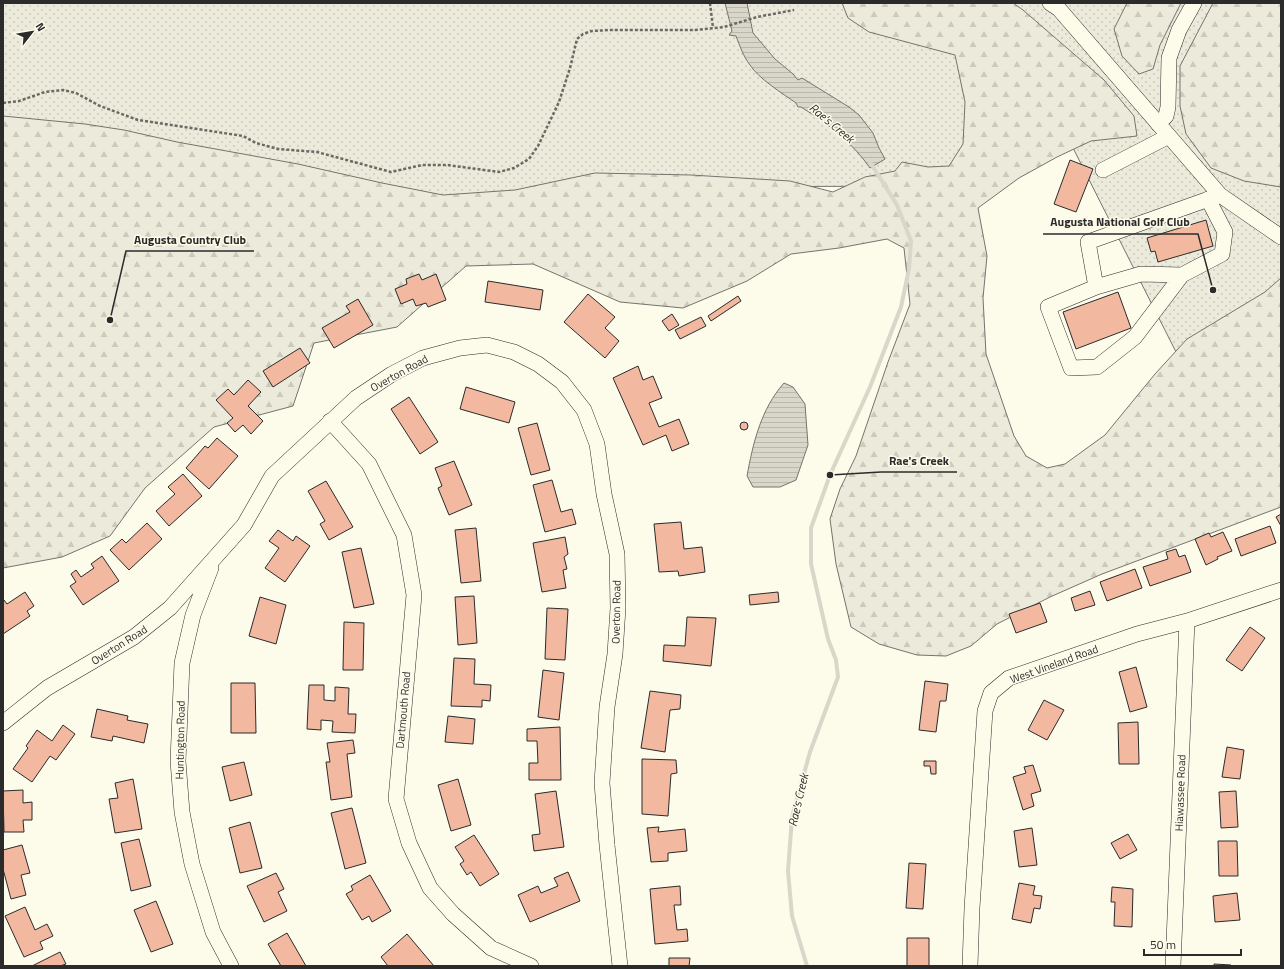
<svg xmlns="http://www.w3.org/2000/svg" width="1284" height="969" font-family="'Titillium Web',sans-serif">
<defs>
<pattern id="grass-dots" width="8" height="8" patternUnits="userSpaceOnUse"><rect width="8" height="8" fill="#ecebdb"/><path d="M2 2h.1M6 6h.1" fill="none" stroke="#cbcabc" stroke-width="1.8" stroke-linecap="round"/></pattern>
<pattern id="forest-firs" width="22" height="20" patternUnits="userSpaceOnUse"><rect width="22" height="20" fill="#ecebdb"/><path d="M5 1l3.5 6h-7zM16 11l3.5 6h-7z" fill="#cbcabc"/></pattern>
<pattern id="water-rules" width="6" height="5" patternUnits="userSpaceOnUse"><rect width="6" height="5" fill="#d8d7c9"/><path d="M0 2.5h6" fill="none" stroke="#bab9ad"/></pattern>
</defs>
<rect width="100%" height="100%" fill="#fdfbea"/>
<path fill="url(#grass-dots)" stroke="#74746e" d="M 3,3 L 1281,3 L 1281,439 L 1228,455 L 1070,142 L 951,186 L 627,187 L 3,489 Z"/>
<path fill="url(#forest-firs)" stroke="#74746e" d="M 842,3 L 1013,3 L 1023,10 L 1104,80 L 1134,116 L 1137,136 L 1091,141 L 1057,157 L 1019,178 L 978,208 L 987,256 L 983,298 L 986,354 L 1014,436 L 1026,456 L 1047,468 L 1065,464 L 1105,435 L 1155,374 L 1187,339 L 1265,292 L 1281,278 L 1281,507 L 1102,574 L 1050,597 L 997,624 L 971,646 L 946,656 L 917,655 L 879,644 L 851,627 L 836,564 L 830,519 L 840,489 L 856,456 L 888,362 L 910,304 L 904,248 L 887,239 L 839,248 L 791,254 L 747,281 L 683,308 L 620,302 L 533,264 L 466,266 L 397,327 L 314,343 L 293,406 L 214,427 L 145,488 L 110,536 L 62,557 L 3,568 L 3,116 L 85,124 L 124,130 L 177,142 L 298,164 L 382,183 L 443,195 L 515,190 L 595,173 L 691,175 L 790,181 L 833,192 L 865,177 L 895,171 L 902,162 L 928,167 L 949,166 L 963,144 L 965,102 L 955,55 L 869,32 L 848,18 Z
M 1127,3 L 1181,3 L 1160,45 L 1153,69 L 1139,74 L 1122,56 L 1114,29 Z
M 1213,3 L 1281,3 L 1281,187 L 1244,181 L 1211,168 L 1186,134 L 1180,106 L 1180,66 Z"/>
<path fill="url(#water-rules)" stroke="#74746e" d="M 725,3 L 747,3 L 753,33 L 775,59 L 793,74 L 798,80 L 802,78 L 849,107 L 859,115 L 873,133 L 879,148 L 885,159 L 870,168 C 852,142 827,123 801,107 L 798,107 L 796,103 C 782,93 759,79 750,65 C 743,56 740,46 736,36 L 729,35 L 732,31 Z
M 784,383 L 793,387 L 805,404 L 808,445 L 796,480 L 780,487 L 753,487 L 747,476 C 753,443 761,409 784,383 Z"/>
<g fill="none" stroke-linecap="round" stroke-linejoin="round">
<path stroke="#d8d7c9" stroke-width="4" d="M 807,966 L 792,916 L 788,871 L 792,817 L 810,752 L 838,677 L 836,660 L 828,639 L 811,564 L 811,528 L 830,475 L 870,387 L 901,307 L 909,269 L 911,241 L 897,205 L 870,162"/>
</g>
<path fill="#f2b8a0" stroke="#2b2b2b" d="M 1070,160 L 1093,169 L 1076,212 L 1054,204 Z
M 1206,220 L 1213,246 L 1158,262 L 1155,251 L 1151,252 L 1147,238 Z
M 419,274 L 422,280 L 436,274 L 446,300 L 428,307 L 426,303 L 416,306 L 413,299 L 401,304 L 395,289 L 407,284 L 406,279 Z
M 488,281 L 543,290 L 540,310 L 485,302 Z
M 1118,292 L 1131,328 L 1076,349 L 1063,312 Z
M 588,294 L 615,317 L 605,328 L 619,341 L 605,358 L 564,322 Z
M 738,296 L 741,301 L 711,321 L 708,316 Z
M 358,299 L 373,325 L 334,348 L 322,328 L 350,312 L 346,306 Z
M 672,314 L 679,325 L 669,331 L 662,321 Z
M 701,317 L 706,326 L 680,339 L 675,330 Z
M 300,348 L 310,363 L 273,387 L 263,371 Z
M 638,366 L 643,380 L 653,376 L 662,398 L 649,403 L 659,427 L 679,419 L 689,444 L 672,451 L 666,435 L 643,445 L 613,378 Z
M 248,380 L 261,392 L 248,406 L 263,421 L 251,434 L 243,425 L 235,432 L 227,423 L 233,418 L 216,400 L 228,389 L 234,395 Z
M 466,387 L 515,402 L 509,423 L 460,409 Z
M 409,397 L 438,442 L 420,454 L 391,409 Z
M740 426a4 4 0 1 1 8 0a4 4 0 1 1-8 0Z
M 537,423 L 550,470 L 531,475 L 518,428 Z
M 217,438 L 238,456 L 209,489 L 186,468 L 205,446 L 208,448 Z
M 454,461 L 472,505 L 449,515 L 438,488 L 442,486 L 435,468 Z
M 183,474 L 202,496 L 169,526 L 156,511 L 175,494 L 168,487 Z
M 552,480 L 561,512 L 572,509 L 576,524 L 545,532 L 533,485 Z
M 326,481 L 353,527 L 329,540 L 320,524 L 325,521 L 308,491 Z
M 1281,514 L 1281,526 L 1276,517 Z
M 681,522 L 684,549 L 702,547 L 705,572 L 679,576 L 678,571 L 659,572 L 654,524 Z
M 147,523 L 162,539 L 129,570 L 110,550 L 122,539 L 126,543 Z
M 1270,526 L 1276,543 L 1241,556 L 1235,539 Z
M 476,528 L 481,581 L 461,583 L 455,530 Z
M 278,530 L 293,541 L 296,536 L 310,546 L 285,582 L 265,568 L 279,548 L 269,541 Z
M 1223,532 L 1232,551 L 1217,557 L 1218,559 L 1206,565 L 1195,539 L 1209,533 L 1211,537 Z
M 565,537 L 568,554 L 564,557 L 567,569 L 563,570 L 566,588 L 542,592 L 533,543 Z
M 361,548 L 374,604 L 354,608 L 342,552 Z
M 1176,549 L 1179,557 L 1185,555 L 1191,572 L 1150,586 L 1143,567 L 1168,559 L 1166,552 Z
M 102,556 L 119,581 L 83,605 L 70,586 L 76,582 L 71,574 L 76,570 L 81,577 L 94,568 L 91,564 Z
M 1135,569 L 1142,588 L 1107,601 L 1100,582 Z
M 1090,591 L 1095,605 L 1075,611 L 1071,598 Z
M 25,592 L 34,606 L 27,611 L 30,616 L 3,634 L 3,600 L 4,600 L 7,604 Z
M 778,592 L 779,602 L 750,605 L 749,595 Z
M 474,596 L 477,643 L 458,645 L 455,597 Z
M 260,597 L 286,605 L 276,644 L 249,636 Z
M 1040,603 L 1047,622 L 1016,633 L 1009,614 Z
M 547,608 L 568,609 L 565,660 L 545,659 Z
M 687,617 L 716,618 L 711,666 L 663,661 L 664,645 L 685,646 Z
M 344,622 L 364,623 L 363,670 L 343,670 Z
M 1250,627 L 1265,638 L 1242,671 L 1226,660 Z
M 454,658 L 475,659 L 474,684 L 491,685 L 490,701 L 482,700 L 482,707 L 451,706 Z
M 1136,667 L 1147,707 L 1130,712 L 1119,672 Z
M 543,670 L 564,673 L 559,720 L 538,717 Z
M 925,681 L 948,684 L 946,701 L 940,701 L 936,732 L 919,730 Z
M 231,683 L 255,683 L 256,733 L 231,733 Z
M 309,685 L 324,685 L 324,700 L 335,701 L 335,687 L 349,688 L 348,714 L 356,714 L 355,733 L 332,732 L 333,721 L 321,720 L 321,730 L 307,729 Z
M 650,691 L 681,695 L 680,709 L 670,710 L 665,752 L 641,748 Z
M 1044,700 L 1064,710 L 1047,740 L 1028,730 Z
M 97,709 L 128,716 L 127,720 L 148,724 L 144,743 L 113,736 L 112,741 L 91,737 Z
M 448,716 L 475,719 L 473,744 L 445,742 Z
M 1138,722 L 1139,764 L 1119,764 L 1118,723 Z
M 63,725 L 75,734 L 56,760 L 50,756 L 32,782 L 13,769 L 28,748 L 26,746 L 37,730 L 52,741 Z
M 560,727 L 561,780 L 529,780 L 529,763 L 538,763 L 537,741 L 527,741 L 527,729 Z
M 353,740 L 355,753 L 347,754 L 352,797 L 331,800 L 326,762 L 330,762 L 327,743 Z
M 1227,747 L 1244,750 L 1240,779 L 1222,777 Z
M 642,759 L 676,760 L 677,773 L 671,774 L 668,816 L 642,814 Z
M 924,761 L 936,761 L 936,774 L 931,774 L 930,766 L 924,766 Z
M 244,762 L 252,795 L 230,801 L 222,767 Z
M 1033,765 L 1041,791 L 1031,794 L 1034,806 L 1023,810 L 1013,777 L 1026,773 L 1024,767 Z
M 133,779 L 142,829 L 115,833 L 109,799 L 118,798 L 115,783 Z
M 458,779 L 471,825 L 451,831 L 438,785 Z
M 23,790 L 23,803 L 32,802 L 32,820 L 23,820 L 24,832 L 4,832 L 3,791 Z
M 556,791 L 564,847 L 534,851 L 532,835 L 540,834 L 535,794 Z
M 1236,791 L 1238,827 L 1221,828 L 1219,792 Z
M 352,808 L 366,863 L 345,869 L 331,813 Z
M 250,822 L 262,868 L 240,873 L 229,828 Z
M 659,827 L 658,832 L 685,829 L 687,851 L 668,853 L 668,861 L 651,862 L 647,828 Z
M 1032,828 L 1037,865 L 1019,867 L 1014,831 Z
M 1128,834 L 1137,850 L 1120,859 L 1111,843 Z
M 474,835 L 499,874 L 480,886 L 471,872 L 467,875 L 460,864 L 464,861 L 455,847 Z
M 139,839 L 151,886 L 131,891 L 121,843 Z
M 1218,841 L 1237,841 L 1238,876 L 1219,876 Z
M 22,845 L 30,873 L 21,875 L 26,895 L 11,899 L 3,869 L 3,850 Z
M 909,863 L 926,864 L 923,909 L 906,908 Z
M 568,872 L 580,901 L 530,922 L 518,895 L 538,886 L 541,893 L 558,886 L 554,878 Z
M 276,873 L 284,889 L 278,892 L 287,911 L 264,922 L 247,886 Z
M 370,875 L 391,911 L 372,922 L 369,916 L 362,920 L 346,894 L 353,890 L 351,886 Z
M 1019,883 L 1035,886 L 1033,895 L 1042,896 L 1040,909 L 1034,908 L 1031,923 L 1012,919 Z
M 680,886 L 681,905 L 674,905 L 677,930 L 687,929 L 688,941 L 655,944 L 650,889 Z
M 1112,887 L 1133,889 L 1132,927 L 1114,926 L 1115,902 L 1111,902 Z
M 1237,893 L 1240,920 L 1215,922 L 1213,896 Z
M 156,901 L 173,944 L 151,952 L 134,910 Z
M 25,907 L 35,930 L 47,924 L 53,936 L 40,942 L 43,949 L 24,957 L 5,916 Z
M 287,933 L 306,966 L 281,966 L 268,944 Z
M 407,934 L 434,966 L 388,966 L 381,957 Z
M 907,938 L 929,938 L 929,966 L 907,966 Z
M 60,952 L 66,964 L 60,966 L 32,966 Z
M 669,958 L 690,958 L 689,966 L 669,966 Z
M 1214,964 L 1231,965 L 1231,966 L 1214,966 Z"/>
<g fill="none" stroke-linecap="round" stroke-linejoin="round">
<defs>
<path id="minor" d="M 1050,3 L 1059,9 L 1220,195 L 1281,237
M 1158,124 L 1166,116 L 1168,107 L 1169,58 L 1179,30 L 1194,3
M 1103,170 L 1169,136
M 1208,199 L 1225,232 L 1222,254 L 1182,275 L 1135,337 L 1097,367 L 1071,368 L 1048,307 L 1096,287 L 1088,242 L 1220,195
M 1096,287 L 1141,274 L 1182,275
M 330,421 L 369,464 L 404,535 L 414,595 L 396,799 L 409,843 L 430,888 L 453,914 L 491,948 L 531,966
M 211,568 L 193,615 L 182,663 L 178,761 L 182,812 L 192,864 L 213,932 L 231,966
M 3,723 L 47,688 L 134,637 L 170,608 L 244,525 L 272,476 L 356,398 L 392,374 L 423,358 L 460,348 L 487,345 L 514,352 L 538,364 L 562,382 L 584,410 L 597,444 L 604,494 L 617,554 L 618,608 L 615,654 L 607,707 L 602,783 L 607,845 L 620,966
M 970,966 L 972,908 L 985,711 L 991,693 L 1009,678 L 1137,634 L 1187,621 L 1281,590
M 1173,966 L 1187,621"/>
</defs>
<use href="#minor" stroke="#2b2b2b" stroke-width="16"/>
<path stroke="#6a6964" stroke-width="2.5" stroke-dasharray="3 2" stroke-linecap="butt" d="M 710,3 L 713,28
M 3,103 L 19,101 L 45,92 L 63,90 L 76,93 L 100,106 L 138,120 L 243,136 L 256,143 L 278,149 L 317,152 L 391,172 L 422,165 L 447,165 L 499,172 L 514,168 L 529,159 L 538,146 L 559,102 L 570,68 L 577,39 L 583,34 L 592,31 L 610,30 L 695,30 L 724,27 L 757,17 L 794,10"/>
<use href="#minor" stroke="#fdfbea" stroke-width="15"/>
</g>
<g text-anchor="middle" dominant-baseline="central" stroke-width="3" stroke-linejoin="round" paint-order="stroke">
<g font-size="11" fill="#2b2b2b" stroke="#fdfbea">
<text transform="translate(399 373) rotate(-29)">Overton Road</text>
<text transform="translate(616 612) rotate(-89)">Overton Road</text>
<text transform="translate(119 645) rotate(-32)">Overton Road</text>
<text transform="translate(1054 664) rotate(-20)">West Vineland Road</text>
<text transform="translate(403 710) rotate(-85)">Dartmouth Road</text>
<text transform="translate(180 740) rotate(-89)">Huntington Road</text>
<text transform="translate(1180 793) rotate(-88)">Hiawassee Road</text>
</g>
<g font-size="12" font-style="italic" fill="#2b2b2b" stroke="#fdfbea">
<text transform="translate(832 123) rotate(40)">Rae's Creek</text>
<text transform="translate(798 800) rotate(-77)">Rae's Creek</text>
</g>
</g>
<path fill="none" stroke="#2b2b2b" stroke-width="1.5" d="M1213 290L1198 234H1043M110 320L126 251H254M830 475L881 472H957"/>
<g fill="#2b2b2b" stroke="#fdfbea" stroke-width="1.5">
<circle cx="1213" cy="290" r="4"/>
<circle cx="110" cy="320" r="4"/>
<circle cx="830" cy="475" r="4"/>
</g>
<g font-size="12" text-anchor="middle" font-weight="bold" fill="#2b2b2b" stroke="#fdfbea" stroke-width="3" stroke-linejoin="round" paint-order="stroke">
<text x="1120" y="226">Augusta National Golf Club</text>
<text x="190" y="244">Augusta Country Club</text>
<text x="919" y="465">Rae's Creek</text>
</g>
<rect width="1284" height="969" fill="none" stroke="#2b2b2b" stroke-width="8"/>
<g transform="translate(32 32) rotate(59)" stroke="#fdfbea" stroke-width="3" paint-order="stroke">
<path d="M0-3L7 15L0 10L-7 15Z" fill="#2b2b2b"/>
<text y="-6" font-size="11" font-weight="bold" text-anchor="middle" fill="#2b2b2b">N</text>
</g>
<path d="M1144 949v6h97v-6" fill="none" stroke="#2b2b2b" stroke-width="2"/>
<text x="1150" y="949" font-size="12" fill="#2b2b2b" stroke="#fdfbea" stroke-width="3" paint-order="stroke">50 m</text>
</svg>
